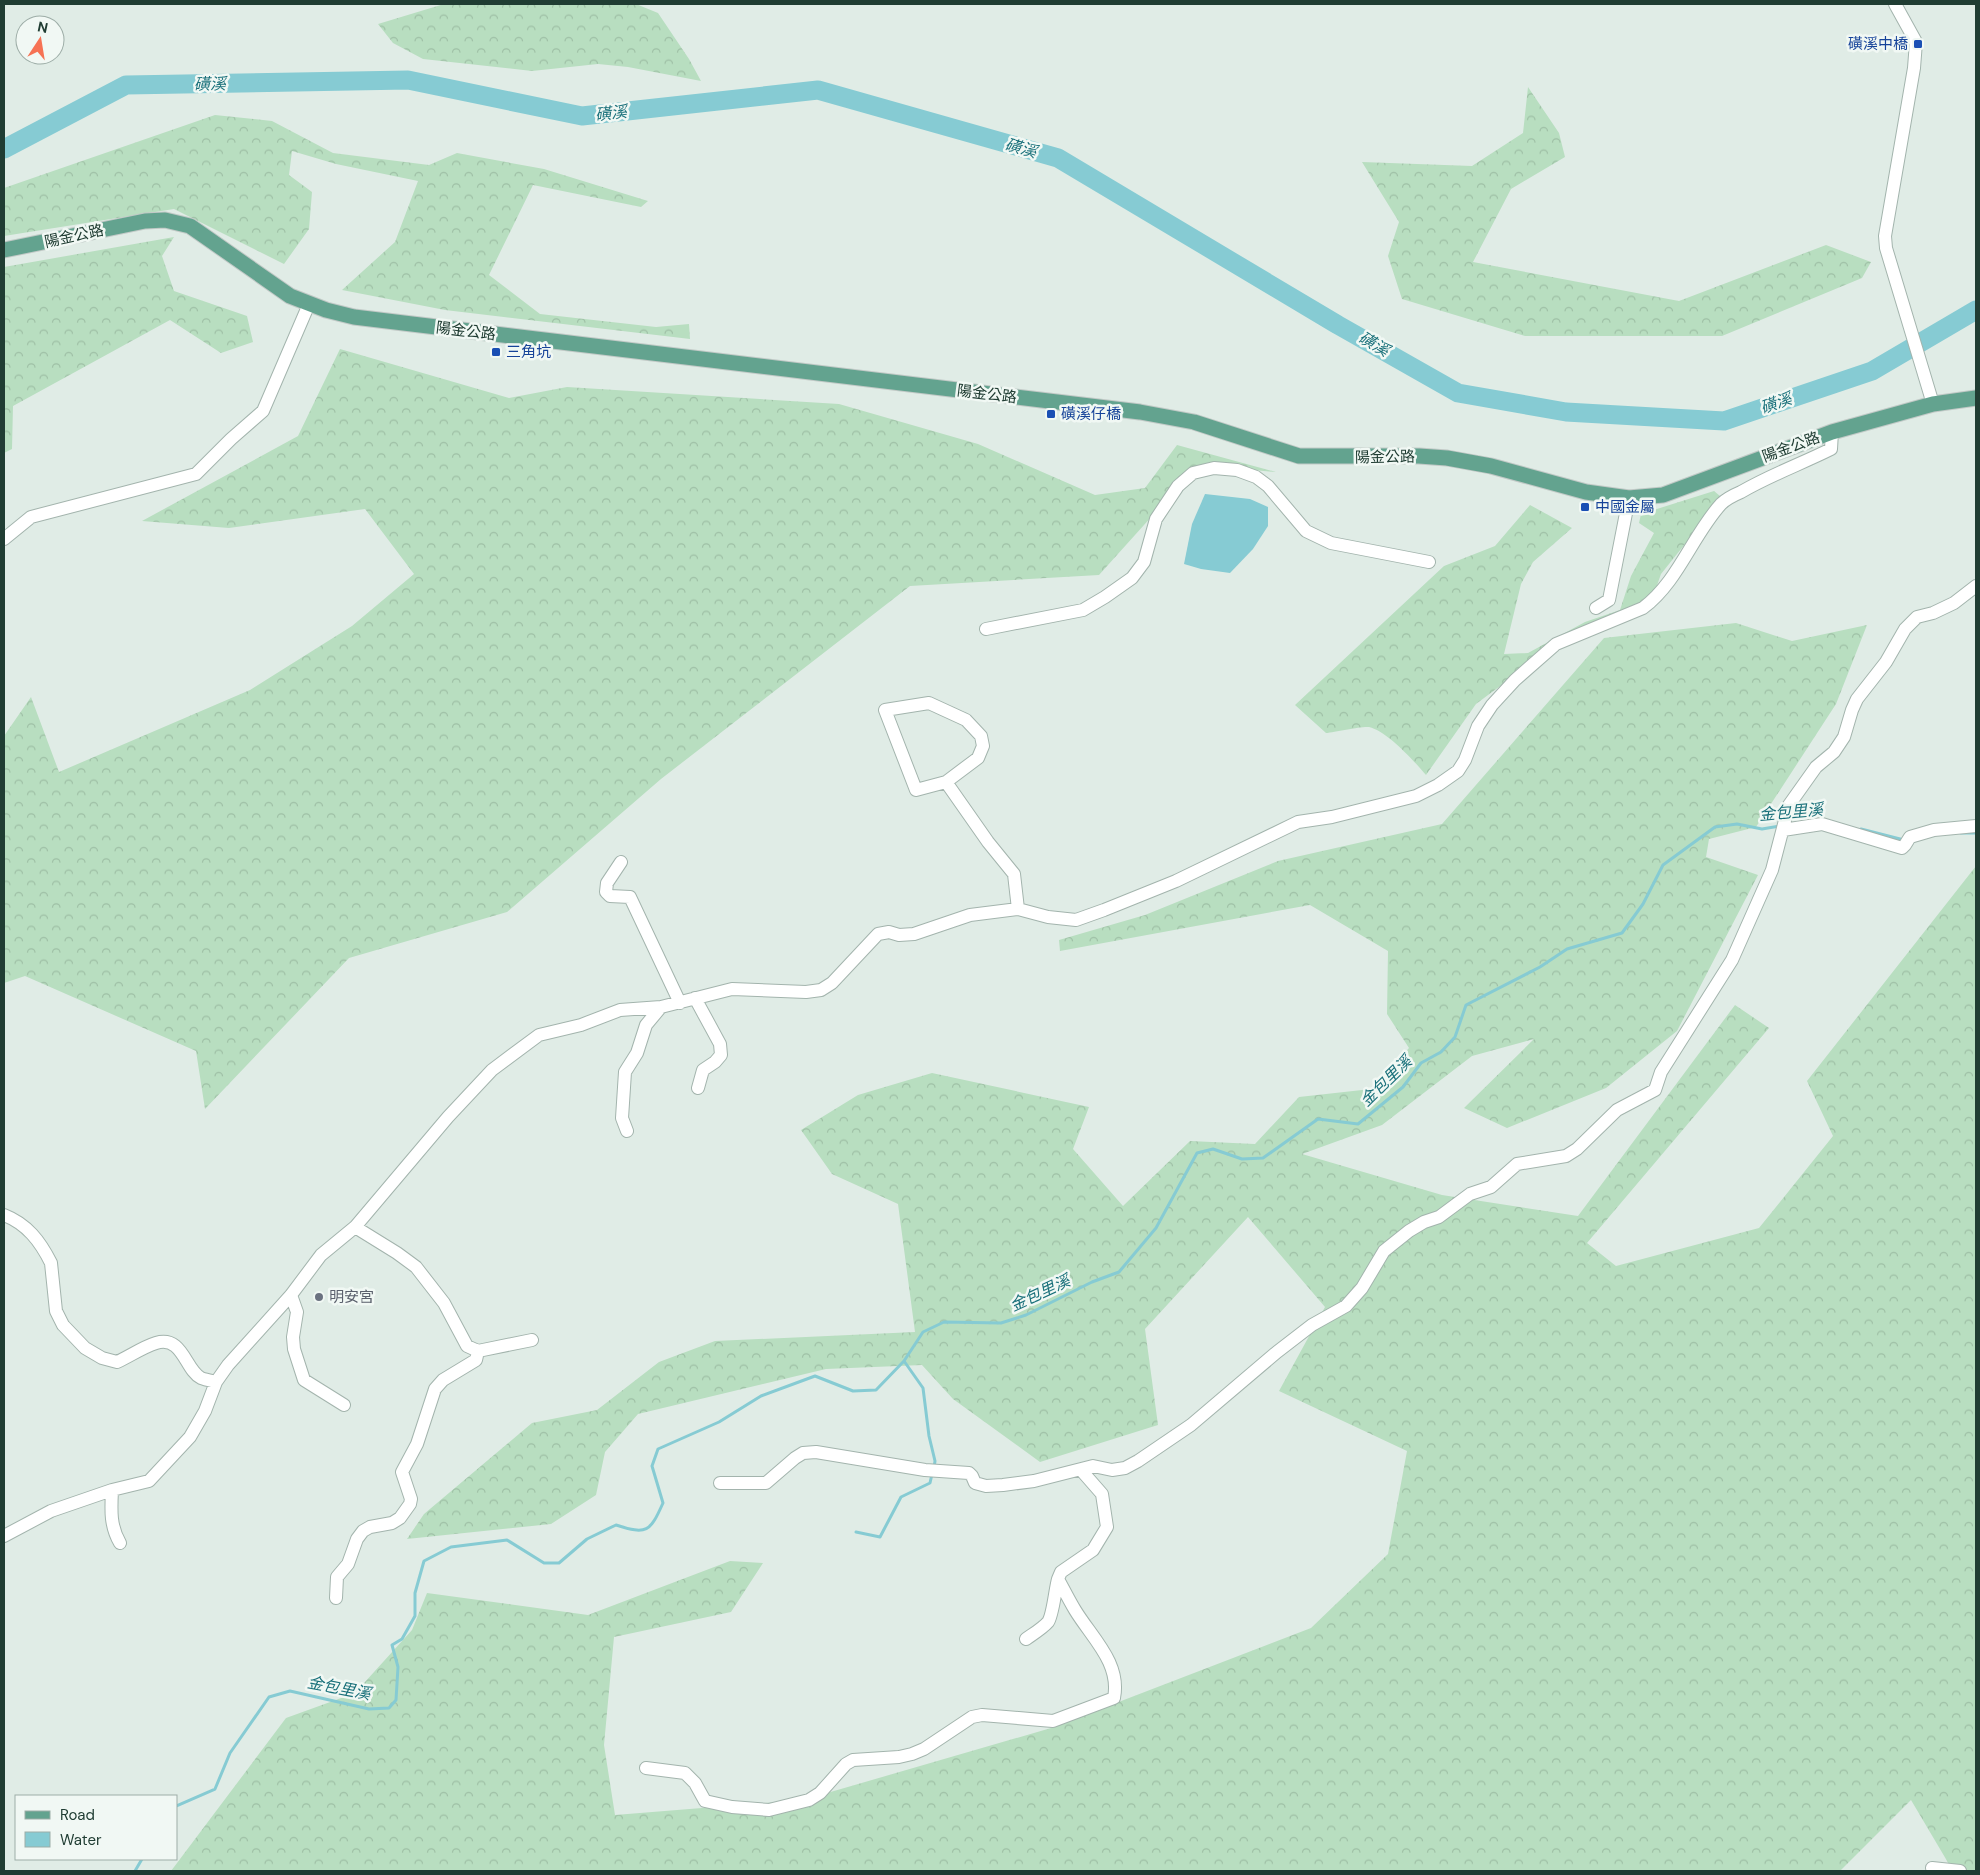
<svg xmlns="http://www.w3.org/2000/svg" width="1980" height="1875" font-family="'DM Sans','Noto Sans TC',sans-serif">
<defs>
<pattern id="forest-crowns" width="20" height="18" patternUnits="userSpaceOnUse" patternTransform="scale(1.25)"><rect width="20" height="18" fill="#b8dec0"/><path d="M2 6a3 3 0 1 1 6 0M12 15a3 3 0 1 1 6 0" fill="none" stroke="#9ebfa5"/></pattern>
</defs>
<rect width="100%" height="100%" fill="#e0ece6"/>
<path fill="url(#forest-crowns)" d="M 444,4 L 636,4 L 658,13 L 689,59 L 701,81 L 628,67 L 598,64 L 532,71 L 423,59 L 393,43 L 378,24 Z
M 1528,87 L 1559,133 L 1565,157 L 1511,189 L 1473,262 L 1679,301 L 1826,245 L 1871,262 L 1862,278 L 1722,336 L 1525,336 L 1402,299 L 1388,256 L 1399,222 L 1362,162 L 1472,166 L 1523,133 Z
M 215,115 L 272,121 L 333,153 L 429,165 L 457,153 L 544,169 L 648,201 L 641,207 L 533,185 L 489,275 L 540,314 L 656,327 L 689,324 L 690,339 L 445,310 L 342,290 L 395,242 L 418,181 L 336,164 L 292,151 L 289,175 L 312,192 L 309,229 L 284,264 L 174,209 L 4,236 L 4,188 Z
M 174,237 L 162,256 L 174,291 L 247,316 L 253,342 L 221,353 L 170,320 L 13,406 L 12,449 L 4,453 L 4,267 Z
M 340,349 L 509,398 L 567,387 L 839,404 L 978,444 L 1095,495 L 1145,488 L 1177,445 L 1276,472 L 1198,465 L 1099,575 L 910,586 L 661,779 L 507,912 L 349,958 L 205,1109 L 196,1051 L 25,976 L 4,983 L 4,736 L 31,697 L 59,772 L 250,690 L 352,626 L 414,574 L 365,509 L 229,528 L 142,521 L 298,436 Z
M 1714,491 L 1720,496 L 1709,514 L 1661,574 L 1653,597 L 1527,666 L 1476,704 L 1426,775 C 1414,761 1387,731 1369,727 C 1362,726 1335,732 1326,733 L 1295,705 L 1444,566 L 1495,546 L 1530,505 L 1572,528 L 1533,562 L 1521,584 L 1504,654 L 1528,653 L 1585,622 L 1620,610 L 1631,576 L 1654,533 L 1639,523 L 1641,514 Z
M 1736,623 L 1792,641 L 1867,625 L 1836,704 L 1756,827 L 1709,839 L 1706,857 L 1758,875 L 1677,1031 L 1606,1088 L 1507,1128 L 1464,1108 L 1534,1039 L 1472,1056 L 1382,1125 L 1302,1154 L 1442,1195 L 1578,1216 L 1735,1005 L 1769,1028 L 1587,1243 L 1616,1266 L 1759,1228 L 1833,1136 L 1807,1081 L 1976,866 L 1976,1871 L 1953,1871 L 1911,1800 L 1840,1871 L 171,1871 L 286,1718 L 355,1693 L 412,1630 L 427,1593 L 588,1615 L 730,1561 L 763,1563 L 731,1612 L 614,1637 L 604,1745 L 615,1815 L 803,1800 L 1051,1728 L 1311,1628 L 1388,1554 L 1407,1451 L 1279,1391 L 1325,1307 L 1248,1217 L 1145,1329 L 1158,1425 L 1040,1462 L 953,1399 L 922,1365 L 826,1369 L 638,1414 L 605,1452 L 596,1495 L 551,1524 L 407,1539 L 424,1514 L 532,1423 L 597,1410 L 659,1362 L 715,1341 L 915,1332 L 898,1204 L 832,1174 L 801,1130 L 858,1095 L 932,1073 L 1089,1107 L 1073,1149 L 1123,1206 L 1190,1141 L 1255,1144 L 1299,1097 L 1371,1089 L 1409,1048 L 1387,1014 L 1388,951 L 1310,905 L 1060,951 L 1059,940 L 1145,915 L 1278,861 L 1442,824 L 1604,638 Z"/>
<path fill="#86cbd3" d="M 1205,494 L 1250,499 L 1268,507 L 1268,526 L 1253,549 L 1230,573 L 1201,569 L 1184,564 L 1192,524 Z"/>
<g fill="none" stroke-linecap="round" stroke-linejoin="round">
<path stroke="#86cbd3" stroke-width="3" d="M 1861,829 L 1904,840
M 1961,833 L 1976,833
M 904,1361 L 923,1388 L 929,1436 L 935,1461 L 934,1468
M 856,1532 L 880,1537 L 901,1497 L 930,1483 L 932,1474
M 176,1806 L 215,1789 L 230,1753 L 269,1697 L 290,1691 L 369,1709 L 389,1708 L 396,1700 L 398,1667 L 392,1645 L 402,1639 L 415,1616 L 415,1593 L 424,1561 L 451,1547 L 507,1540 L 544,1563 L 559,1563 L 587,1539 L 616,1525 C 647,1535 650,1532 663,1503 L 652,1466 L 658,1449 L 719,1422 L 761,1396 L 815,1376 L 853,1391 L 876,1390 L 904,1361 L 923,1332 L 944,1322 L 1001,1323 L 1026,1315 L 1092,1282 L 1119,1272 L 1156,1228 L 1197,1153 L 1213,1149 L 1242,1159 L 1263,1158 L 1318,1119 L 1358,1124 L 1403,1087 L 1421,1063 L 1441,1052 L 1455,1037 L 1466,1005 L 1540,967 L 1567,949 L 1622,933 L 1643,904 L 1663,865 L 1715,827 L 1737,824 L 1762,829 L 1780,826
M 135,1871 L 142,1859"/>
<path stroke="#86cbd3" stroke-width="19" d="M 4,149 L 126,85 L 408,80 L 582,116 L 818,90 L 1058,158 L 1338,325 L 1458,393 L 1566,412 L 1724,421 L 1872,371 L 1976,310"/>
<defs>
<path id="minor" d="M 1895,4 L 1916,42 L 1914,68 L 1885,236 L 1886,248 L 1933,404
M 4,539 L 31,517 L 196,474 L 231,439 L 263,411 L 309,304
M 1596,608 L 1609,600 L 1629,498
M 986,629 L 1083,610 L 1105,597 L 1132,578 L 1144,562 L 1156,519 L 1178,486 L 1193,473 L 1214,468 L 1237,470 L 1256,477 L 1268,486 L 1306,531 L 1331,543 L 1429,562
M 946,782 L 978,758 L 983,746 L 981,736 L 966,720 L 929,703 L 885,710 L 916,790 L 946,782 L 988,842 L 1014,874 L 1018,909
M 1783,830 L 1822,824 L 1902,848 L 1905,845 L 1910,837 L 1934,830 L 1976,826
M 621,862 L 607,883 L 606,892 L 610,896 L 630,897 L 680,1003
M 695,998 L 720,1044 L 721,1055 L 715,1062 L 703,1070 L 698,1088
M 627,1131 L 622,1118 L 625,1072 L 637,1053 L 646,1025 L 661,1007
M 4,1215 C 27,1224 40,1241 51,1263 L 56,1311 L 63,1325 L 85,1348 L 102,1358 L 117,1362 C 130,1356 143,1347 156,1343 C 183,1335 185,1370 201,1378 C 206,1380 212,1381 216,1382
M 291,1295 L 297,1312 L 293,1337 L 294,1349 L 304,1380 L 344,1405
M 478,1351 L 532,1340
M 720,1483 L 766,1483 L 795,1458 L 803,1453 L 816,1452 L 925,1470 L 969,1473 L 972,1476 L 975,1483 L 986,1486 L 1003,1485 L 1034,1481 L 1093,1466 L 1112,1470 L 1125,1468 L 1138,1461 L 1191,1425 L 1277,1352 L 1312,1325 L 1346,1306 L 1362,1288 L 1384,1251 L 1409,1231 L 1424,1222 L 1439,1217 L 1470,1194 L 1491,1187 L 1517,1164 L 1566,1156 L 1577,1149 L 1617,1110 L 1655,1090 L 1661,1072 L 1732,960 L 1772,870 L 1789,805 L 1816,767 L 1834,752 L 1844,737 L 1852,710 L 1857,699 L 1886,662 L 1905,629 L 1917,617 L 1933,613 L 1954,603 L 1976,586
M 112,1490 C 111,1510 110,1526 120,1543
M 4,1536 L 51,1511 L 112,1490 L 149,1481 L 190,1437 L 205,1411 L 216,1382 L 228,1365 L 291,1295 L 321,1255 L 355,1227 L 448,1117 L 492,1070 L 539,1035 L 581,1025 L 620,1010 L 661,1007 L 732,989 L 806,992 L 821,990 L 832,983 L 878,934 L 889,932 L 899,935 L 914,934 L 970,915 L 1018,909 L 1048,917 L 1076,920 L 1104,910 L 1176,881 L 1298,822 L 1332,817 L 1416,796 L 1438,785 L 1458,771 L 1465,760 L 1478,726 L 1492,705 L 1515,680 L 1556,644 L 1643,608 C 1678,582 1692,536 1721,504 C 1726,499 1734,495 1741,492 C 1770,475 1801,464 1831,449 L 1832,432
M 336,1598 L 337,1577 L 348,1564 L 357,1539 L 363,1531 L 370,1527 L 392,1523 L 400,1518 L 410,1504 L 411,1499 L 402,1472 L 417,1444 L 435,1389 L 443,1380 L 476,1360 L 478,1351 L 467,1346 L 444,1303 L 416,1267 L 397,1253 L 355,1227
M 1026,1639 C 1033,1634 1043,1628 1048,1622 C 1053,1615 1055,1590 1058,1579
M 646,1768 L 685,1773 L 695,1783 L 705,1801 L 732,1807 L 769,1810 L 809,1800 L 820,1793 L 846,1764 L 853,1760 L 899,1757 L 912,1754 L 924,1749 L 972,1717 L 982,1715 L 1053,1721 L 1114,1698 C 1121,1663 1092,1638 1075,1610 C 1069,1600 1064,1590 1058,1579 L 1061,1572 L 1093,1550 L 1107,1527 L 1102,1494 L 1081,1470
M 1932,1868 L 1960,1871"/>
<path id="major" d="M 4,250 L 145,221 L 165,220 L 190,226 L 290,296 L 326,310 L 354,317 L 1140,412 L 1194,422 L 1299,456 L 1419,456 L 1447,458 L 1491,466 L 1586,492 L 1629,498 L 1663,495 L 1832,432 L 1933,404 L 1976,398"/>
</defs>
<use href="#minor" stroke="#a3b4ad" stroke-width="14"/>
<use href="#major" stroke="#c1c9c6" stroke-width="17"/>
<use href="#minor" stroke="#fff" stroke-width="12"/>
<use href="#major" stroke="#63a38f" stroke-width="15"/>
</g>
<g fill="#1a4fb4" stroke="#f1f8f4" stroke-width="2">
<rect x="1913" y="39" width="10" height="10" rx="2.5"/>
<rect x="491" y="347" width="10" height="10" rx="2.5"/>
<rect x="1046" y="409" width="10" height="10" rx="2.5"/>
<rect x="1580" y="502" width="10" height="10" rx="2.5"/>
</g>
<circle fill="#6b7280" stroke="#f1f8f4" stroke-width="2" cx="319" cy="1297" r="5"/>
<g text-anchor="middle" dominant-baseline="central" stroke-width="5" stroke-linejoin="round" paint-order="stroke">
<g font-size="15" fill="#164399" stroke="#f1f8f4" text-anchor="start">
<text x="1908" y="44" text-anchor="end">磺溪中橋</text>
<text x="506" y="352">三角坑</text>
<text x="1061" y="414">磺溪仔橋</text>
<text x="1595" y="507">中國金屬</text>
</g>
<g font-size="15" fill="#203d33" stroke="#f1f8f4">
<text transform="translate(74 236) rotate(-12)">陽金公路</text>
<text transform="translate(466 331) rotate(7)">陽金公路</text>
<text transform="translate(987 394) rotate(7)">陽金公路</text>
<text transform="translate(1791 447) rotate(-20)">陽金公路</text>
<text transform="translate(1385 457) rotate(-1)">陽金公路</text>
</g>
<g font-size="15" fill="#5b616d" stroke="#f1f8f4" text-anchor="start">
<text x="329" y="1297">明安宮</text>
</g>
<g font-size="16" font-style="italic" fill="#19707a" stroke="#f1f8f4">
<text transform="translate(210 84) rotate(-1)">磺溪</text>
<text transform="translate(611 113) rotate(-6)">磺溪</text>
<text transform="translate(1021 148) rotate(16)">磺溪</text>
<text transform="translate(1374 344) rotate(30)">磺溪</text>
<text transform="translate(1776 403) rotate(-19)">磺溪</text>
<text transform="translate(1791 812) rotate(-5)">金包里溪</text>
<text transform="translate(1386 1081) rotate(-44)">金包里溪</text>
<text transform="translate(1040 1293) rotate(-25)">金包里溪</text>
<text transform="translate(339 1688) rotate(11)">金包里溪</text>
</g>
</g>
<rect width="1980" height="1875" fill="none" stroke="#203d33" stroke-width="10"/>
<rect x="15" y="1795" width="162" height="65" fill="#f1f8f4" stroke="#9dada7"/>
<rect x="25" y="1811" width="25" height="8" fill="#63a38f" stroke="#9dada7"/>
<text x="60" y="1820" font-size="15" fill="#203d33">Road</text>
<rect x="25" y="1832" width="25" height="15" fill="#86cbd3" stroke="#9dada7"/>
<text x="60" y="1845" font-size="15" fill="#203d33">Water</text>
<g transform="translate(40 40) rotate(12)"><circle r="24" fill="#f1f8f4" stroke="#9dada7"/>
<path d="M0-4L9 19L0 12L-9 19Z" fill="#f67254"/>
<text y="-8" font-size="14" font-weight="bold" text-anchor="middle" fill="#203d33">N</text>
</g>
</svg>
